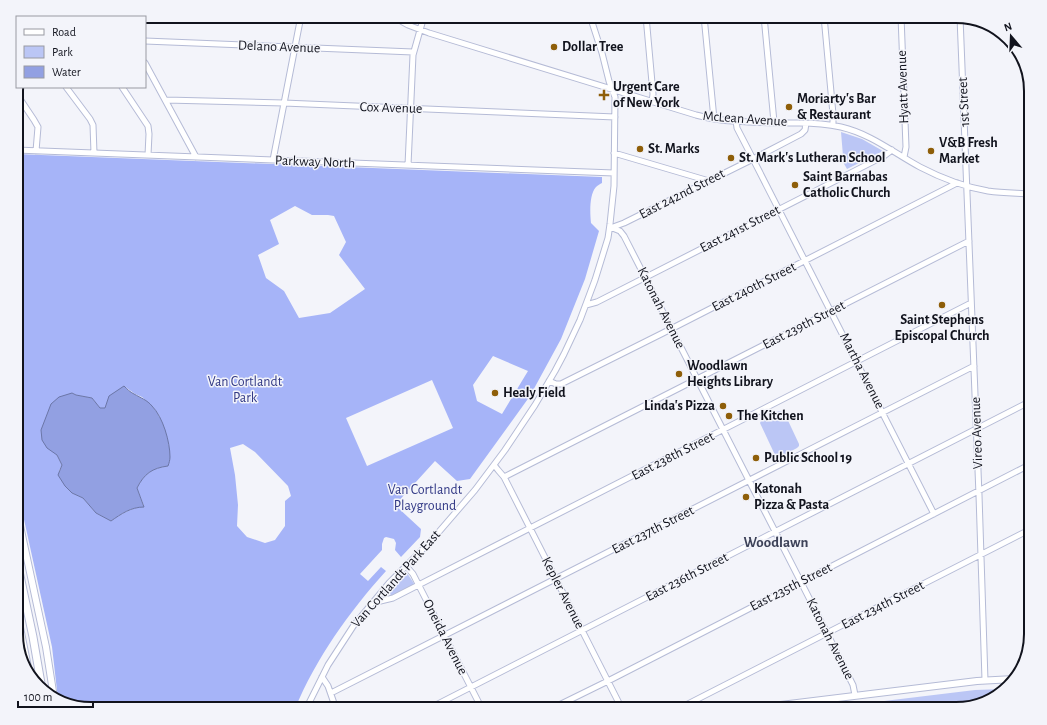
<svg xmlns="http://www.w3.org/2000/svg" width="1047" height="725" font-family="'Alegreya Sans',sans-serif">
<rect width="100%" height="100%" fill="#f3f4fa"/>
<path fill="#bbc6f5" d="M 132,16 L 162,16 L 145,22 L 145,17 L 132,17 Z
M 841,132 L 862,139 L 883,151 L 847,169 L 843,162 L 845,161 L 843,156 Z
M 779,411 L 784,412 L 799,444 L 799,446 L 797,448 L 780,457 L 775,455 L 760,423 L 762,419 Z
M 407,573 L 415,585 L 392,597 L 389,592 Z
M 1003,689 L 989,701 L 956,709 L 818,709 L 975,690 Z"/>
<path fill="#a6b4f8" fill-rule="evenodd" d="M 16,154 L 602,177 L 602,183 C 600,184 598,185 596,187 C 589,195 590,213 591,223 L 599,231 L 585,279 L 561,339 L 530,396 L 470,479 L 457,481 L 435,461 L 395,505 L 421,529 L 420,537 L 401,557 L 395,550 L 396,543 L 394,539 L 386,537 L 384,538 L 382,544 L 382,550 L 360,574 L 368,581 L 381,567 L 386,571 C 349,612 316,658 295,709 L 91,709 L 58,699 L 52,647 L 16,483 ZM 295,206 L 312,215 L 328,215 L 334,216 L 346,242 L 339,255 L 365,289 L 330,313 L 299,318 L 284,291 L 266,278 L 258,255 L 279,244 L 270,220 ZM 493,356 L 528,371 L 502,414 L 477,401 L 473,385 ZM 432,380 L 453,428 L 367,466 L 346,418 ZM 124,386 L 135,394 L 142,397 L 153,407 L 159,415 L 164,428 L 169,447 L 168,466 C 152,468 144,474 137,488 L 144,506 C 131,508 121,514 111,521 L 96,513 L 83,498 L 72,493 L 59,471 L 62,465 L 57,455 L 72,393 L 76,395 L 92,398 L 100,408 L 105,408 ZM 243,444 L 255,452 L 288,486 L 291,496 L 285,501 L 285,526 L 275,540 L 265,543 L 247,537 L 237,526 L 238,505 L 235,475 L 230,448 Z"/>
<path fill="#92a0e2" stroke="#6b76a7" d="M 124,386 C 127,389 130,392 134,394 C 141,398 147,400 152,406 C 163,417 170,442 170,457 C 170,460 169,463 168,466 C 152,468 144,474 137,488 L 144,507 C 131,507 121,514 111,521 L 96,513 L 83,498 L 72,493 L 65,486 L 58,475 L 62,465 L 57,455 L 47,448 L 42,440 L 41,430 L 51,404 L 59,397 L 72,393 L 76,395 L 92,398 L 100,408 L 105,408 L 109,396 Z"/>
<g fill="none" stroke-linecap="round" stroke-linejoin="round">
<defs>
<path id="minor" d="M 392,16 L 408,25 L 429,33 L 696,115 C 729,124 765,122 799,123 C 813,123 827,124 841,127 C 871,134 894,153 920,167 C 941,178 965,187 988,191 C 1003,193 1017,193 1031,194
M 580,16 L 591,19
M 646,16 L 653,94 L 652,102
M 704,16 L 714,119
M 764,16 L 774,122
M 824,16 L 833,114 L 833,125
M 901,16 L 906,147 L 904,157
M 128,17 L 128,16
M 960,17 L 979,495 L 985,680
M 145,41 L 413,52
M 145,63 L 196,157
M 66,87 L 90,119 L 93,125 L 94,153
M 122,87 L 148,126 L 149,134 L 148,155
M 16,93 L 34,120 L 38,127 L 36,151
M 166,100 L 284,103 L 615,117
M 736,121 L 737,128 L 753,159 L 934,514
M 16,150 L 614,173
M 614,153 L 709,181
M 273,160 L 301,16
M 408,165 L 413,55 L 424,16
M 610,227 L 620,231 L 624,236 L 827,633 L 853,685 L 855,695
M 613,227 L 624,223 L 753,159 L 801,134 L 805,130 L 806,123
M 586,305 L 597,302 L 884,156 L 892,150
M 549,381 L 556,384 L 561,384 L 663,333 L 957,183
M 494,465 L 498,470 L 504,477 L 622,709
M 504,477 L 969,241
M 406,566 L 413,574 L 482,709
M 372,603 L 393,598 L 971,303
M 322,677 L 328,686 L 336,709
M 331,693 L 974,366
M 306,709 L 328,665 L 354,625 L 389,583 L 431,541 L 475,490 L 505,450 L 535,405 L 555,371 L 564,354 L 580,320 L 595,280 L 608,238 L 610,224 L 614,186 L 615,97 L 609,81 L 602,53 L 590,16
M 428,709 L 1031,401
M 551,709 L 608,681 L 1031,464
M 678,709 L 1031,529"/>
<path id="major" d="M 16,507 L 46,647 L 54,698
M 747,709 L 977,681 L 1014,679"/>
<path id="highway" d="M 16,557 L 33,637 L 42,689
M 16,610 L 29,675"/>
</defs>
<use href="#minor" stroke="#b5bbd6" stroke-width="7"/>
<use href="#major" stroke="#b5bbd6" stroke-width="8"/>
<use href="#highway" stroke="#b5bbd6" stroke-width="9"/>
<use href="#minor" stroke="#fff" stroke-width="5"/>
<use href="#major" stroke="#fff" stroke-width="6"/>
<use href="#highway" stroke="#fff" stroke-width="7"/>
</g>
<g fill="#8e5e09" stroke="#f3f4fa" stroke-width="1.5">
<circle cx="554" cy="47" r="4"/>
<path d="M602 89h4v4h4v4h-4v4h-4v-4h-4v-4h4z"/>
<circle cx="789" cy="107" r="4"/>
<circle cx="640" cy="149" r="4"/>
<circle cx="931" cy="151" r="4"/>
<circle cx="731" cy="158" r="4"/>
<circle cx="795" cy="185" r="4"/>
<circle cx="942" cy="305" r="4"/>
<circle cx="679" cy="374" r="4"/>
<circle cx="495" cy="393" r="4"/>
<circle cx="723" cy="406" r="4"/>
<circle cx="729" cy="416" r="4"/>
<circle cx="756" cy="458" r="4"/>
<circle cx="746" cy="497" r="4"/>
</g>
<g text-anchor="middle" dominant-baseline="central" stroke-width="3" stroke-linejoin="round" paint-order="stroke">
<g font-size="14" fill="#11131d" stroke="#f3f4fa">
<text transform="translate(279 47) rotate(2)">Delano Avenue</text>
<text transform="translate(903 87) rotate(-92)">Hyatt Avenue</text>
<text transform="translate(964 102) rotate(-93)">1st Street</text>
<text transform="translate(391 108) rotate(2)">Cox Avenue</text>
<text transform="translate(745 119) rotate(4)">McLean Avenue</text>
<text transform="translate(315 162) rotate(2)">Parkway North</text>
<text transform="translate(682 194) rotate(-27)">East 242nd Street</text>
<text transform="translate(740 229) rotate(-27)">East 241st Street</text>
<text transform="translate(754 287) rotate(-27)">East 240th Street</text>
<text transform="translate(661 308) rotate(63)">Katonah Avenue</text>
<text transform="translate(804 325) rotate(-27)">East 239th Street</text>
<text transform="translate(862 371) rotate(63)">Martha Avenue</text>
<text transform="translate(977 433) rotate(-92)">Vireo Avenue</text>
<text transform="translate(673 456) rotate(-27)">East 238th Street</text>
<text transform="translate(653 530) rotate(-27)">East 237th Street</text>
<text transform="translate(687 577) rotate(-27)">East 236th Street</text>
<text transform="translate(396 579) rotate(-48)">Van Cortlandt Park East</text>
<text transform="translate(791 587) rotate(-27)">East 235th Street</text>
<text transform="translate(563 593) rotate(63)">Kepler Avenue</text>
<text transform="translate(883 605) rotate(-27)">East 234th Street</text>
<text transform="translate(445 637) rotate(63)">Oneida Avenue</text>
<text transform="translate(830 639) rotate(63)">Katonah Avenue</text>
</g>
<g font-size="14" font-weight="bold" fill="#11131d" stroke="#f3f4fa" text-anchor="start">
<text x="562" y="47">Dollar Tree</text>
<text x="613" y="87">Urgent Care<tspan x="613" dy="16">of New York</tspan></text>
<text x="797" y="99">Moriarty's Bar<tspan x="797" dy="16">&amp; Restaurant</tspan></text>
<text x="939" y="143">V&amp;B Fresh<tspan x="939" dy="16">Market</tspan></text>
<text x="648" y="149">St. Marks</text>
<text x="739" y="158">St. Mark's Lutheran School</text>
<text x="803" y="177">Saint Barnabas<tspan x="803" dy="16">Catholic Church</tspan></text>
<text x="942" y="320" text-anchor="middle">Saint Stephens<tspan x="942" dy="16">Episcopal Church</tspan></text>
<text x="687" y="366">Woodlawn<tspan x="687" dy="16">Heights Library</tspan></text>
<text x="503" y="393">Healy Field</text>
<text x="715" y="406" text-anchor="end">Linda's Pizza</text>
<text x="737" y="416">The Kitchen</text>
<text x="764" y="458">Public School 19</text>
<text x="754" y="489">Katonah<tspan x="754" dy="16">Pizza &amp; Pasta</tspan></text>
</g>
<g font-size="14" fill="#313885" stroke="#f3f4fa">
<text x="245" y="382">Van Cortlandt<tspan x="245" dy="16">Park</tspan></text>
<text x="425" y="490">Van Cortlandt<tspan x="425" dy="16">Playground</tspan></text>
</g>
<g font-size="15" font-weight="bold" fill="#3d4258" stroke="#f3f4fa">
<text x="776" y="542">Woodlawn</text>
</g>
</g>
<path d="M0 0H1047V725H0ZM91 23H956A68 68 0 0 1 1024 91V634A68 68 0 0 1 956 702H91A68 68 0 0 1 23 634V91A68 68 0 0 1 91 23Z" fill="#f3f4fa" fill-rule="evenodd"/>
<path fill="none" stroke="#11131d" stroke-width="2" d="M91 23H956A68 68 0 0 1 1024 91V634A68 68 0 0 1 956 702H91A68 68 0 0 1 23 634V91A68 68 0 0 1 91 23Z"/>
<rect x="16" y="16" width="130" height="72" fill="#f3f4fa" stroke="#999aa2"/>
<rect x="24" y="29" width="20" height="6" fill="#ffffff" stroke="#999aa2"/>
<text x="52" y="36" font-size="12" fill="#11131d">Road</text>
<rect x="24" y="46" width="20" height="12" fill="#bbc6f5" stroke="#999aa2"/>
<text x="52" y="56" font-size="12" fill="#11131d">Park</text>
<rect x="24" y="66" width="20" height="12" fill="#92a0e2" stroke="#999aa2"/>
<text x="52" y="76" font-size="12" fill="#11131d">Water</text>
<g transform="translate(1011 36) rotate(341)" stroke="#f3f4fa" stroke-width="3" paint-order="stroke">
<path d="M0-3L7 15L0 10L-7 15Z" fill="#11131d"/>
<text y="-6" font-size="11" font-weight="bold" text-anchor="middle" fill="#11131d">N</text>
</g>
<path d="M18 701v6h75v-6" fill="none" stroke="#11131d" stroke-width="2"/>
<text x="24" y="701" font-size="12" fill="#11131d" stroke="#f3f4fa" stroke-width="3" paint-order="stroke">100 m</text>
</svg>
